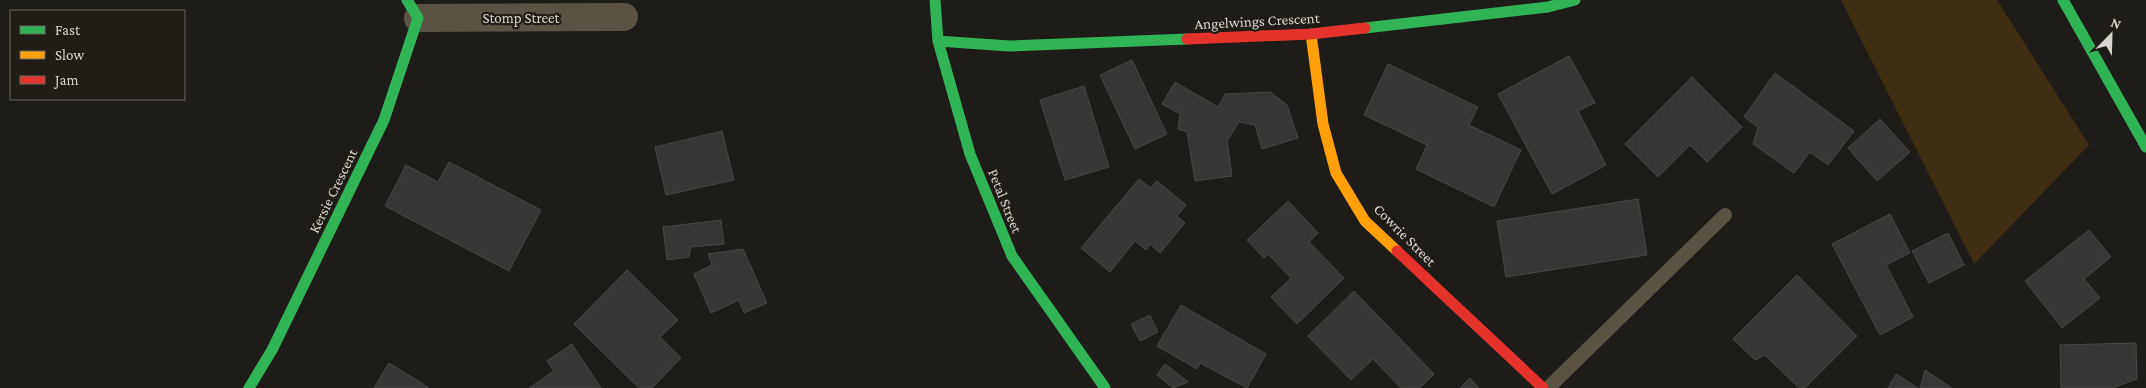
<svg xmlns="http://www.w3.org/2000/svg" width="2146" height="388" font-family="'Crimson Pro',serif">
<rect width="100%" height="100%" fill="#1e1c19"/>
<path fill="#402e12" d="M 1841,0 L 1997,0 L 2089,145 L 1974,264 Z"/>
<path fill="#383634" stroke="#494744" d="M 1569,56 L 1595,103 L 1578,111 L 1606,165 L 1552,194 L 1498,94 Z
M 1132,60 L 1167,134 L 1135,149 L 1100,75 Z
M 1388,64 L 1478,107 L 1469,125 L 1521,150 L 1494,207 L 1416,169 L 1427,145 L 1364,115 Z
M 1775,73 L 1854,131 L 1828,165 L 1810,152 L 1794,173 L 1753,144 L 1758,127 L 1744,117 Z
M 1692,77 L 1742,127 L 1707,162 L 1690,145 L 1658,177 L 1625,144 Z
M 1175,82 L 1218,107 L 1225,94 L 1270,92 L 1287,105 L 1298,138 L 1262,149 L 1255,125 L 1239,122 L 1227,141 L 1232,176 L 1195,181 L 1187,132 L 1178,129 L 1180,114 L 1162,104 Z
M 1084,86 L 1109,167 L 1065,180 L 1040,100 Z
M 1880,119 L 1910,152 L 1877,181 L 1848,148 Z
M 722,131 L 734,180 L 666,195 L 655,147 Z
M 449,162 L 541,210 L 509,271 L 385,206 L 406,165 L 438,182 Z
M 1139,179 L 1151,188 L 1157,181 L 1186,205 L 1177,216 L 1185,223 L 1160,253 L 1150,244 L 1146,250 L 1135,241 L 1110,272 L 1081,248 Z
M 1638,199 L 1647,255 L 1506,277 L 1497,221 Z
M 1288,201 L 1318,233 L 1309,242 L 1344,278 L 1297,324 L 1271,297 L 1291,278 L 1268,254 L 1264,258 L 1247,240 Z
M 1890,214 L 1910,253 L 1886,265 L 1913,317 L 1880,335 L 1832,244 Z
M 721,220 L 724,244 L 691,247 L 689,257 L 667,260 L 663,227 Z
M 2089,230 L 2111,257 L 2084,279 L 2100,298 L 2062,328 L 2025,281 Z
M 1948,233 L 1964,265 L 1929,283 L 1912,251 Z
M 743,249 L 767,303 L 744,313 L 739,300 L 711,313 L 694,274 L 712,265 L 708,254 Z
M 627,270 L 678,320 L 660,337 L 681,358 L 652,388 L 639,388 L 574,324 Z
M 1797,275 L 1857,336 L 1805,388 L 1799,388 L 1765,355 L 1755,360 L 1733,339 Z
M 1354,291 L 1434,374 L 1420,388 L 1401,388 L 1373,359 L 1351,380 L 1308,336 Z
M 1181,305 L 1266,354 L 1247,388 L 1200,363 L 1197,369 L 1157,346 Z
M 1150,315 L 1158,332 L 1140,341 L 1131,324 Z
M 2136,343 L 2137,379 L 2112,388 L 2061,388 L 2060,345 Z
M 572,344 L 601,388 L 529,388 L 554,371 L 547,361 Z
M 389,363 L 428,387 L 428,388 L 374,388 Z
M 1165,364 L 1188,382 L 1173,388 L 1157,375 Z
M 1925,370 L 1952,388 L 1920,388 Z
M 1896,374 L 1918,388 L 1888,388 Z
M 1470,378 L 1479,388 L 1460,388 Z"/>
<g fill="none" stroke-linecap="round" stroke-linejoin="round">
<path stroke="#5a5245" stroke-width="14" d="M 1548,388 L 1725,215"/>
<path stroke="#5a5245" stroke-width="28" d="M 418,18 L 624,17"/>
<path stroke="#30b455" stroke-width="11" d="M 935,0 L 938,41 L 970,154 L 1012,256 L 1105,388
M 2063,0 L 2146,147
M 1365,28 L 1548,7 L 1575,0
M 938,41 L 1009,46 L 1187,39
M 249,388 L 272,350 L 384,120 L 418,18 L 407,0"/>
<path stroke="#ff9f0a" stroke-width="11" d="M 1311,34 L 1323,124 L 1336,173 L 1365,221 L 1397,251"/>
<path stroke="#e5322d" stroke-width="11" d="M 1187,39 L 1311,34 L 1365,28
M 1397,251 L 1543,388"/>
</g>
<g text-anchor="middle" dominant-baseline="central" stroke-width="4.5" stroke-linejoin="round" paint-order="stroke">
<g font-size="15" fill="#d7d4d0" stroke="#211c16">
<text x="521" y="18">Stomp Street</text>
<text transform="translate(1257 21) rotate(-3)">Angelwings Crescent</text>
<text transform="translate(333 191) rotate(-64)">Kersie Crescent</text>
<text transform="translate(1005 201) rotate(68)">Petal Street</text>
<text transform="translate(1405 235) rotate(45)">Cowrie Street</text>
</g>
</g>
<rect x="10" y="10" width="175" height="90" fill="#211c16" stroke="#6a6660"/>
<rect x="20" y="26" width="25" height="8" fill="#30b455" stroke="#6a6660"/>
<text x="55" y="35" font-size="15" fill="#d7d4d0">Fast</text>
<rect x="20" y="51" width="25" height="8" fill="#ff9f0a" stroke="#6a6660"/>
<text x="55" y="60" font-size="15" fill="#d7d4d0">Slow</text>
<rect x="20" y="76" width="25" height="8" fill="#e5322d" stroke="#6a6660"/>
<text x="55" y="85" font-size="15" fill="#d7d4d0">Jam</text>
<g transform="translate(2111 35) rotate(23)" stroke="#211c16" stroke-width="4" paint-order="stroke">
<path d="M0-4L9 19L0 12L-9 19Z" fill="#d7d4d0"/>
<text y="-8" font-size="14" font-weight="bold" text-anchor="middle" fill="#d7d4d0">N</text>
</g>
</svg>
